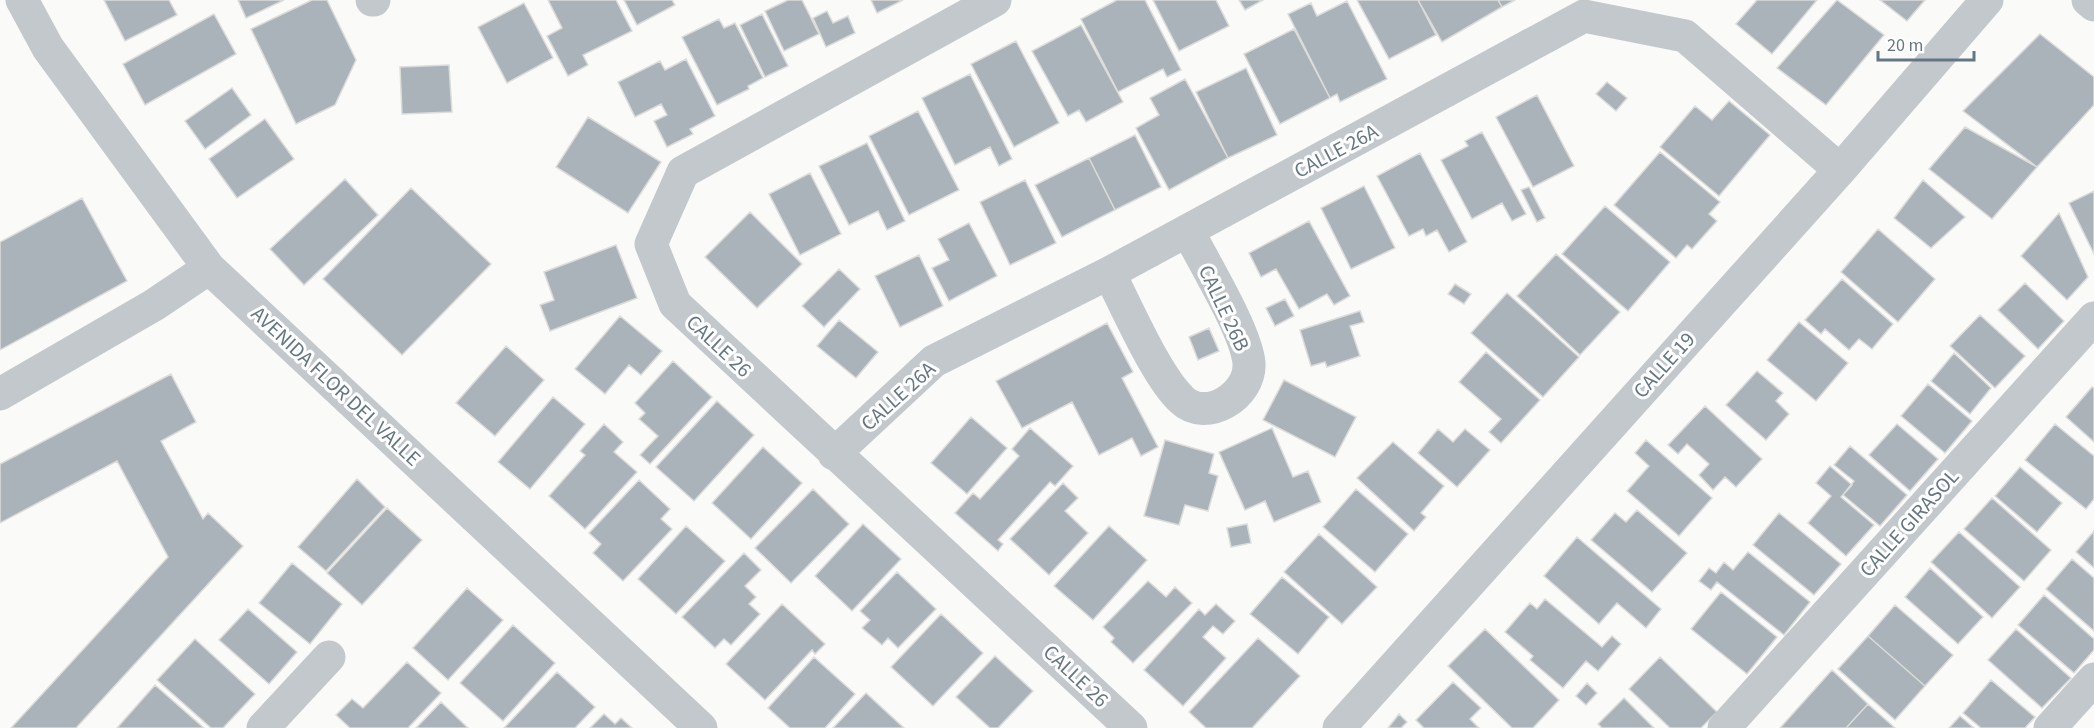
<svg xmlns="http://www.w3.org/2000/svg" width="2094" height="728" font-family="'Source Sans 3',sans-serif">
<rect width="100%" height="100%" fill="#fafaf8"/>
<path fill="#aab3b9" stroke="#dcdcda" stroke-width="1.5" d="M 104,0 L 169,0 L 177,15 L 125,41 Z
M 238,0 L 284,0 L 246,18 Z
M 312,0 L 327,0 L 356,60 L 335,105 L 296,124 L 251,29 Z
M 548,0 L 616,0 L 632,31 L 583,55 L 588,65 L 568,76 L 547,36 L 562,28 Z
M 624,0 L 672,0 L 675,5 L 637,25 Z
M 788,0 L 802,0 L 819,34 L 784,51 L 765,11 Z
M 871,0 L 903,0 L 877,13 Z
M 1117,0 L 1145,0 L 1181,70 L 1167,77 L 1163,69 L 1118,92 L 1081,19 Z
M 1153,0 L 1216,0 L 1229,26 L 1179,51 Z
M 1239,0 L 1263,0 L 1245,10 Z
M 1357,0 L 1418,0 L 1436,35 L 1389,59 Z
M 1418,0 L 1498,0 L 1502,7 L 1442,42 Z
M 1498,0 L 1515,0 L 1502,7 Z
M 1757,0 L 1817,0 L 1772,54 L 1736,24 Z
M 1837,0 L 1884,35 L 1826,105 L 1777,68 Z
M 1880,0 L 1925,0 L 1907,21 Z
M 1347,1 L 1387,79 L 1340,102 L 1337,94 L 1330,98 L 1288,14 L 1311,3 L 1317,16 Z
M 524,3 L 553,58 L 507,83 L 478,27 Z
M 827,11 L 833,23 L 848,16 L 855,33 L 826,47 L 813,18 Z
M 214,14 L 236,54 L 145,105 L 123,64 Z
M 762,14 L 788,66 L 765,77 L 740,25 Z
M 719,19 L 724,28 L 735,23 L 763,78 L 748,86 L 749,89 L 717,105 L 682,37 Z
M 1081,25 L 1123,102 L 1086,122 L 1079,110 L 1068,116 L 1032,51 Z
M 1294,29 L 1330,98 L 1280,124 L 1244,54 Z
M 2040,34 L 2094,77 L 2094,105 L 2037,167 L 1963,111 Z
M 1016,41 L 1059,123 L 1014,147 L 971,64 Z
M 686,59 L 715,116 L 690,129 L 693,134 L 667,147 L 654,121 L 667,115 L 661,104 L 635,117 L 618,82 L 660,61 L 665,70 Z
M 449,65 L 452,112 L 402,114 L 400,67 Z
M 1246,68 L 1277,135 L 1228,158 L 1196,92 Z
M 970,74 L 1012,159 L 999,166 L 990,147 L 955,165 L 922,98 Z
M 1185,79 L 1228,158 L 1169,190 L 1136,128 L 1159,115 L 1150,98 Z
M 1607,82 L 1627,98 L 1616,111 L 1596,94 Z
M 232,88 L 251,115 L 205,149 L 185,121 Z
M 1537,95 L 1574,166 L 1533,187 L 1496,117 Z
M 1729,101 L 1770,135 L 1719,196 L 1660,147 L 1695,106 L 1712,120 Z
M 918,111 L 959,190 L 909,215 L 869,136 Z
M 588,117 L 661,162 L 628,213 L 556,167 Z
M 265,119 L 294,159 L 237,198 L 209,159 Z
M 1965,127 L 2037,167 L 1992,219 L 1929,169 Z
M 1482,132 L 1526,214 L 1512,221 L 1502,203 L 1472,219 L 1441,160 L 1468,146 L 1465,141 Z
M 1135,135 L 1161,187 L 1115,210 L 1089,158 Z
M 867,143 L 905,221 L 887,230 L 878,211 L 849,225 L 819,166 Z
M 1660,152 L 1720,202 L 1709,214 L 1717,221 L 1692,249 L 1687,245 L 1676,258 L 1614,205 Z
M 1420,153 L 1467,242 L 1449,252 L 1437,230 L 1426,236 L 1423,229 L 1409,236 L 1377,176 Z
M 1089,158 L 1115,210 L 1062,237 L 1035,185 Z
M 810,173 L 841,234 L 800,255 L 769,194 Z
M 345,179 L 378,215 L 304,285 L 270,249 Z
M 1025,180 L 1056,243 L 1010,265 L 980,202 Z
M 1923,180 L 1965,217 L 1931,248 L 1894,218 Z
M 1364,186 L 1395,248 L 1351,269 L 1321,208 Z
M 1529,187 L 1545,218 L 1537,222 L 1521,190 Z
M 411,188 L 491,264 L 402,355 L 323,279 Z
M 2094,191 L 2094,254 L 2069,203 Z
M 82,198 L 127,281 L 0,350 L 0,242 Z
M 1605,206 L 1670,262 L 1628,311 L 1562,254 Z
M 750,212 L 802,264 L 757,308 L 705,257 Z
M 2059,213 L 2088,277 L 2067,300 L 2021,256 Z
M 1309,221 L 1350,296 L 1334,305 L 1327,294 L 1299,309 L 1276,269 L 1261,277 L 1249,253 Z
M 969,223 L 997,276 L 949,301 L 932,268 L 949,260 L 938,239 Z
M 1878,229 L 1935,279 L 1898,322 L 1841,272 Z
M 616,245 L 637,298 L 550,331 L 540,305 L 554,300 L 544,272 Z
M 1556,254 L 1620,312 L 1580,355 L 1517,296 Z
M 919,255 L 943,306 L 900,327 L 875,276 Z
M 839,269 L 860,289 L 824,327 L 802,306 Z
M 1842,279 L 1893,324 L 1872,349 L 1859,339 L 1849,350 L 1825,329 L 1821,334 L 1805,320 Z
M 2025,283 L 2064,321 L 2038,349 L 1998,310 Z
M 1455,284 L 1471,294 L 1464,304 L 1448,294 Z
M 1507,293 L 1579,357 L 1543,397 L 1471,333 Z
M 1285,299 L 1294,316 L 1275,326 L 1266,308 Z
M 1360,311 L 1364,322 L 1350,326 L 1360,356 L 1327,367 L 1325,362 L 1311,366 L 1300,330 Z
M 1980,315 L 2025,356 L 1995,388 L 1950,346 Z
M 620,316 L 662,351 L 641,375 L 629,365 L 605,394 L 575,369 Z
M 839,320 L 878,352 L 856,378 L 817,346 Z
M 1799,322 L 1848,363 L 1816,401 L 1767,360 Z
M 1107,323 L 1133,372 L 1122,378 L 1158,447 L 1141,456 L 1132,438 L 1099,455 L 1072,402 L 1022,428 L 996,381 Z
M 1209,328 L 1219,351 L 1198,360 L 1189,337 Z
M 506,346 L 544,380 L 495,436 L 456,403 Z
M 1486,352 L 1540,400 L 1501,443 L 1489,432 L 1501,419 L 1459,382 Z
M 1954,353 L 1991,388 L 1970,414 L 1931,381 Z
M 673,361 L 712,397 L 650,464 L 640,455 L 658,436 L 639,419 L 645,413 L 635,403 Z
M 1757,371 L 1783,393 L 1776,401 L 1789,414 L 1766,440 L 1726,405 Z
M 171,374 L 196,422 L 161,441 L 203,519 L 208,513 L 243,546 L 76,728 L 11,728 L 168,557 L 117,461 L 0,523 L 0,464 Z
M 1284,380 L 1356,417 L 1335,457 L 1263,420 Z
M 1928,384 L 1972,421 L 1945,453 L 1901,416 Z
M 2092,387 L 2094,388 L 2094,442 L 2066,417 Z
M 553,397 L 585,424 L 530,489 L 498,462 Z
M 717,401 L 754,435 L 694,501 L 656,467 Z
M 1705,406 L 1762,459 L 1736,487 L 1725,477 L 1713,490 L 1699,475 L 1709,464 L 1687,444 L 1678,454 L 1668,445 Z
M 971,417 L 1007,448 L 967,494 L 931,463 Z
M 604,424 L 623,442 L 614,452 L 637,472 L 585,529 L 549,496 L 585,455 L 580,451 Z
M 1897,424 L 1938,459 L 1910,491 L 1869,455 Z
M 2055,424 L 2094,456 L 2094,499 L 2086,509 L 2025,460 Z
M 1030,428 L 1073,466 L 1055,486 L 1050,482 L 998,540 L 1003,544 L 998,551 L 955,513 L 973,493 L 980,499 L 1019,456 L 1012,449 Z
M 1272,428 L 1293,477 L 1308,471 L 1321,502 L 1274,522 L 1265,501 L 1245,510 L 1219,452 Z
M 1438,429 L 1453,442 L 1465,429 L 1490,450 L 1457,487 L 1418,453 Z
M 1165,440 L 1214,454 L 1209,473 L 1218,476 L 1208,511 L 1185,505 L 1179,525 L 1144,516 Z
M 1646,440 L 1712,498 L 1679,536 L 1627,491 L 1649,466 L 1635,453 Z
M 1393,442 L 1444,486 L 1421,513 L 1426,517 L 1414,531 L 1357,478 Z
M 1850,446 L 1907,495 L 1880,526 L 1843,495 L 1854,481 L 1834,465 Z
M 763,447 L 802,483 L 751,539 L 712,503 Z
M 1830,466 L 1852,485 L 1841,497 L 1874,525 L 1846,556 L 1808,523 L 1831,496 L 1816,483 Z
M 2020,467 L 2062,503 L 2037,532 L 1995,496 Z
M 357,479 L 385,507 L 326,571 L 298,547 Z
M 639,480 L 670,509 L 661,519 L 672,529 L 623,581 L 593,553 L 601,544 L 589,533 Z
M 1063,483 L 1078,498 L 1065,511 L 1088,533 L 1049,575 L 1010,539 Z
M 813,489 L 849,524 L 791,583 L 755,548 Z
M 1356,489 L 1408,534 L 1375,572 L 1323,527 Z
M 1992,498 L 2051,550 L 2024,581 L 1964,529 Z
M 387,508 L 422,540 L 362,605 L 327,573 Z
M 1637,510 L 1687,553 L 1652,592 L 1591,540 L 1615,513 L 1626,522 Z
M 1779,513 L 1841,564 L 1814,595 L 1753,545 Z
M 863,524 L 901,559 L 852,611 L 815,576 Z
M 1247,524 L 1251,543 L 1231,547 L 1227,528 Z
M 686,526 L 725,561 L 676,614 L 638,579 Z
M 1109,526 L 1147,560 L 1093,620 L 1054,586 Z
M 2094,531 L 2094,568 L 2076,552 Z
M 1959,532 L 2020,587 L 1992,618 L 1931,562 Z
M 1319,534 L 1377,587 L 1342,624 L 1284,572 Z
M 1577,537 L 1661,609 L 1646,628 L 1617,603 L 1599,624 L 1544,576 Z
M 1748,552 L 1810,602 L 1784,635 L 1717,582 L 1711,590 L 1699,581 L 1709,568 L 1716,573 L 1724,562 L 1733,570 Z
M 744,553 L 761,570 L 745,586 L 756,597 L 749,604 L 760,614 L 731,645 L 724,639 L 715,648 L 682,617 Z
M 2072,559 L 2094,578 L 2094,631 L 2046,589 Z
M 292,563 L 342,604 L 310,644 L 259,603 Z
M 1930,568 L 1983,617 L 1958,644 L 1905,597 Z
M 897,572 L 936,609 L 898,648 L 888,638 L 882,645 L 862,628 L 870,620 L 860,611 Z
M 1282,577 L 1329,617 L 1298,654 L 1250,614 Z
M 1148,581 L 1166,597 L 1175,587 L 1192,603 L 1133,663 L 1111,642 L 1114,638 L 1103,627 Z
M 467,588 L 503,620 L 448,680 L 413,648 Z
M 1721,592 L 1777,637 L 1747,674 L 1691,629 Z
M 2044,595 L 2094,639 L 2094,650 L 2074,673 L 2018,625 Z
M 1545,599 L 1602,647 L 1612,636 L 1621,644 L 1598,671 L 1586,661 L 1563,688 L 1530,660 L 1533,656 L 1505,632 L 1530,603 L 1537,609 Z
M 782,604 L 825,644 L 815,654 L 812,650 L 765,700 L 726,664 Z
M 1216,604 L 1235,621 L 1223,634 L 1213,626 L 1203,637 L 1226,658 L 1183,706 L 1144,670 L 1199,609 L 1205,615 Z
M 1895,605 L 1953,655 L 1925,686 L 1868,636 Z
M 248,609 L 297,652 L 269,684 L 219,640 Z
M 941,614 L 983,653 L 933,706 L 891,667 Z
M 513,625 L 555,663 L 503,721 L 460,683 Z
M 1485,629 L 1559,700 L 1533,728 L 1512,728 L 1448,666 Z
M 2016,629 L 2071,678 L 2042,708 L 1988,660 Z
M 1868,636 L 1925,686 L 1895,720 L 1838,669 Z
M 1258,638 L 1300,676 L 1252,728 L 1206,728 L 1189,712 Z
M 195,639 L 255,694 L 223,728 L 211,728 L 157,680 Z
M 995,656 L 1033,691 L 998,728 L 990,728 L 956,697 Z
M 814,657 L 855,694 L 825,728 L 790,728 L 768,708 Z
M 1660,657 L 1717,712 L 1701,728 L 1670,728 L 1629,689 Z
M 407,662 L 441,693 L 408,728 L 350,728 L 336,715 L 352,699 L 363,708 Z
M 1832,670 L 1868,704 L 1846,728 L 1780,728 Z
M 557,672 L 595,707 L 575,728 L 504,728 Z
M 1991,680 L 2035,717 L 2025,728 L 1981,728 L 1963,713 Z
M 1453,682 L 1481,708 L 1470,719 L 1479,728 L 1424,728 L 1416,720 Z
M 1587,683 L 1597,693 L 1586,705 L 1576,696 Z
M 155,685 L 204,728 L 117,728 Z
M 866,693 L 904,728 L 833,728 Z
M 1624,698 L 1654,728 L 1602,728 L 1598,724 Z
M 441,702 L 468,728 L 416,728 Z
M 1868,704 L 1895,728 L 1846,728 Z
M 604,714 L 615,724 L 621,718 L 632,728 L 590,728 Z
M 1399,714 L 1407,722 L 1401,728 L 1388,728 Z
M 1960,716 L 1974,728 L 1949,728 Z"/>
<g fill="none" stroke-linecap="round" stroke-linejoin="round">
<path stroke="#c3c8cc" stroke-width="33" d="M 22,0 L 48,48 L 209,268 L 701,728
M 372,0 L 374,0
M 995,0 L 683,172 L 651,244 L 675,304 L 1131,728
M 2088,0 L 2094,5
M 1109,273 C 1127,307 1156,376 1182,400 C 1206,423 1251,396 1249,363 C 1246,331 1204,263 1188,231
M 0,394 L 154,305 L 209,268
M 834,454 L 934,361 L 1109,273 L 1584,16 L 1685,36 L 1840,170
M 263,728 L 329,657
M 1339,728 L 1840,170 L 1987,0
M 1724,728 L 2094,318
M 2050,728 L 2094,679"/>
</g>
<g text-anchor="middle" dominant-baseline="central" stroke-width="6" stroke-linejoin="round" paint-order="stroke">
<g font-size="21" fill="#657683" stroke="#fff">
<text transform="translate(1336 151) rotate(-28)">CALLE 26A</text>
<text transform="translate(1224 308) rotate(65)">CALLE 26B</text>
<text transform="translate(719 346) rotate(43)">CALLE 26</text>
<text transform="translate(1664 365) rotate(-48)">CALLE 19</text>
<text transform="translate(336 386) rotate(43)">AVENIDA FLOR DEL VALLE</text>
<text transform="translate(898 396) rotate(-42)">CALLE 26A</text>
<text transform="translate(1909 523) rotate(-48)">CALLE GIRASOL</text>
<text transform="translate(1076 676) rotate(43)">CALLE 26</text>
</g>
</g>
<path d="M1878 51v9h96v-9" fill="none" stroke="#657683" stroke-width="3"/>
<text x="1887" y="51" font-size="18" fill="#657683" stroke="#ffffff" stroke-width="4.5" paint-order="stroke">20 m</text>
</svg>
